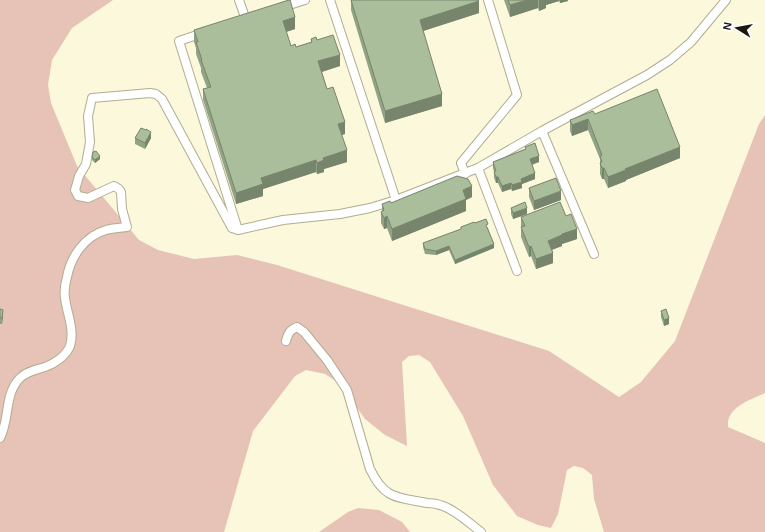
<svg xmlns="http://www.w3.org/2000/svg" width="765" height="532" font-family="Arial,sans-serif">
<rect width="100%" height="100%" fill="#fbf8db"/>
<path fill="#e7c2b6" d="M 0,0 L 113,0 L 72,28 L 52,60 L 48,85 L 51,103 L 77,166 L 139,240 L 158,250 L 194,259 L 237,255 L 277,265 L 549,351 L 619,397 L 641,382 L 675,341 L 759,124 L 765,115 L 765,393 C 750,400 726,407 728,427 L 765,443 L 765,532 L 604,532 L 594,499 L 592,475 L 583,468 L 574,466 L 567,470 L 558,514 L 551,528 L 538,525 L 517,516 L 493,485 L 463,416 L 430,362 L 419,355 L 409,356 L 402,362 L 407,446 L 385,435 L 365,419 L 340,384 L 325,374 L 306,370 L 295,376 L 253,431 L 224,532 L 0,532 Z
M 358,508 L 379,510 L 402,522 L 410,532 L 319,532 L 348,512 Z"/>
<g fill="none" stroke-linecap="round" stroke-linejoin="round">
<defs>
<path id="minor" d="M 239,0 L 246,20
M 330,0 L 396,200
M 283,7 L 305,0
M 203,33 L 179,41 L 238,230
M 542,131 L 594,254
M 478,168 L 517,271
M 465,174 L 461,163 L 517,95 L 488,0
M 286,341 C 288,333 290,330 297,327 L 304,332 L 327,360 L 347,390 L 370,469 C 385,500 397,497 427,503 C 432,503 438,504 443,506 C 457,511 469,523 481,532
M 0,438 C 10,419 4,394 20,378 C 27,371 36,370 45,367 C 54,364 66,356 70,346 C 75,330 67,314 65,298 C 64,291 65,284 67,277 C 71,256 85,236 106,230 C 113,228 120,228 127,227 L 122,209 L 121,192 L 119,189 L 114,186 L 88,198 L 78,196 L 75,190 L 79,176 L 86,164 L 90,142 L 88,116 L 92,98 L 150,93 L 156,94 L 162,99 L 232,228 L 238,230 L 283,220 L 340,214 L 370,208 L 396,200 L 478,168 L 542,131 L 647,75 L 670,60 L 691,42 L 726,0"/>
</defs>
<use href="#minor" stroke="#b0ad91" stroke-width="10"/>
<use href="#minor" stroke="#fff" stroke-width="8"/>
</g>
<path fill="#92a385" d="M 351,0 L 478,0 L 479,13 L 423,31 L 442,106 L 385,123 L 351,10 Z
M 504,0 L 568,0 L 568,1 L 560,3 L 559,1 L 546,5 L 546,8 L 539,11 L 538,8 L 510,17 Z
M 295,29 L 286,32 L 291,46 L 296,47 L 311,42 L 311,39 L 317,40 L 340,66 L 322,72 L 327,89 L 345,134 L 342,135 L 347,162 L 324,169 L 324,172 L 317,174 L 316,172 L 263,189 L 263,196 L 236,204 L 203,100 L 203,89 L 207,88 L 201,72 L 201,68 L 196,54 L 196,48 L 194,42 L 194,30 Z
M 595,114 L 680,158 L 626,180 L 626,181 L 608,188 L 604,179 L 602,179 L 600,174 L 600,159 L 588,130 L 572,136 L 570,131 L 570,120 Z
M 135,138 L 151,138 L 145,149 L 135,144 Z
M 525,147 L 539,162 L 532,165 L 535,179 L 522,184 L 522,188 L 512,191 L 511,189 L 502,192 L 498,183 L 496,183 L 494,178 L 494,172 L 493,168 L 493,162 L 525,149 Z
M 92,157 L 100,159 L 95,163 L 92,160 Z
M 529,188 L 561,200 L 534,210 L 529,197 Z
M 472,197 L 466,200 L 466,211 L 392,241 L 387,228 L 384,229 L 381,223 L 381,212 L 382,211 L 382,204 L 391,203 Z
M 511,208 L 527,214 L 513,219 L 511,214 Z
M 566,216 L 577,239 L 562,244 L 562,246 L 552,250 L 553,263 L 536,269 L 531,256 L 529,257 L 521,237 L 521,217 Z
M 475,223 L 488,228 L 494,248 L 455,264 L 449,250 L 436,255 L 425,254 L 423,247 L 423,243 L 461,229 L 461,227 Z
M 0,309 L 3,316 L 2,324 L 0,324 Z
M 661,311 L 669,324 L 664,326 L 661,317 Z"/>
<path fill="#77856c" d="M 527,0 L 538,0 L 538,8 L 510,17 L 510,5 Z
M 539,0 L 559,0 L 559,1 L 546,5 L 546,8 L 539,11 Z
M 560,0 L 568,0 L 568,1 L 560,3 Z
M 479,1 L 479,13 L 420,32 L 420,20 Z
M 295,17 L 295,29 L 283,33 L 283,21 Z
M 340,55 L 340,66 L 318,73 L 318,61 Z
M 442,94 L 442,106 L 385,123 L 385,111 Z
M 588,119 L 588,130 L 572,136 L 572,125 Z
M 345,122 L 345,134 L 338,136 L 338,124 Z
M 151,132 L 151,138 L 145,149 L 145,143 Z
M 680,147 L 680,158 L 626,180 L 626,181 L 608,188 L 608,177 L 625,169 Z
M 347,150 L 347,162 L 324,169 L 324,172 L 317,174 L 317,163 L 323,158 Z
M 100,156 L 100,159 L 95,163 L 95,160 Z
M 539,156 L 539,162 L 530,165 L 530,159 Z
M 316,160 L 316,172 L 263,189 L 263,196 L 236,204 L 236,193 L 261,178 Z
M 602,168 L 604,168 L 604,179 L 602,179 Z
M 535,173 L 535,179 L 522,184 L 522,188 L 512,191 L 512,185 L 521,179 Z
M 496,177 L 498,177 L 498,183 L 496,183 Z
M 511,183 L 511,189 L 502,192 L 502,186 Z
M 472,186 L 472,197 L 466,200 L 466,211 L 392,241 L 392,229 L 463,190 Z
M 561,191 L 561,200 L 534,210 L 534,201 Z
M 527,208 L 527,214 L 513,219 L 513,213 Z
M 387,216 L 387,228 L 384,229 L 384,218 Z
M 577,229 L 577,239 L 562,244 L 562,246 L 548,251 L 548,241 L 562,234 Z
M 494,244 L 494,248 L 455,264 L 455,260 Z
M 449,246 L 449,250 L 436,255 L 436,251 Z
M 531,246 L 531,256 L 529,257 L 529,247 Z
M 553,253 L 553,263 L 536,269 L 536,259 Z
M 3,310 L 3,316 L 2,324 L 2,318 Z
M 669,318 L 669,324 L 664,326 L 664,320 Z"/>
<path fill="#aabe9b" stroke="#77856c" d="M 289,0 L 290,0 L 295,17 L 283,21 L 291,46 L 295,44 L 296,47 L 312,42 L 311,39 L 316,37 L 317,40 L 333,35 L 340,55 L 318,61 L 327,89 L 333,87 L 345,122 L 338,124 L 347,150 L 323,158 L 324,160 L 317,163 L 316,160 L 261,178 L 263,184 L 236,193 L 203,89 L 211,87 L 201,60 L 202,60 L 196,42 L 198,42 L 194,30 Z
M 351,0 L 478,0 L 479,1 L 420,20 L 442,94 L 385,111 Z
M 508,0 L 527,0 L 510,5 Z
M 657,89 L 680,147 L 625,169 L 626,170 L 608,177 L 604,168 L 602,168 L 600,163 L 602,162 L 600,156 L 602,155 L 588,119 L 572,125 L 570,120 L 593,111 L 595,114 Z
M 141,128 L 146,130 L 146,129 L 151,132 L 145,143 L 135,138 Z
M 535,143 L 539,156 L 530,159 L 535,173 L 521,179 L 522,182 L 512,185 L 511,183 L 502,186 L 498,177 L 496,177 L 494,172 L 496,171 L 493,162 L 526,149 L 525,147 Z
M 96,151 L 100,156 L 95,160 L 92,157 L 93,152 Z
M 457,176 L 468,179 L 472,186 L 463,190 L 466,199 L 392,229 L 387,216 L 384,218 L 381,212 L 384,210 L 382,204 L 390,201 L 391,203 Z
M 556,178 L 561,191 L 534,201 L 529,188 Z
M 525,202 L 527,208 L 513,213 L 511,208 Z
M 560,202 L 566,216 L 571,214 L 577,229 L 562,234 L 562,235 L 548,241 L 553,253 L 536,259 L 531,246 L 529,247 L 521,227 L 525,226 L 521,217 Z
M 486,219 L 488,224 L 486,225 L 494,244 L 455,260 L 449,246 L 436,251 L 425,249 L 423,243 L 461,229 L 461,227 L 474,222 L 475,223 Z
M 0,309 L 3,310 L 2,318 L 0,318 Z
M 666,309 L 669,318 L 664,320 L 661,311 Z"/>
<g transform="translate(737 28) rotate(281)" stroke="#ffffff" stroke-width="3" paint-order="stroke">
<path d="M0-3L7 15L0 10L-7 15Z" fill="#1b190f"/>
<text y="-6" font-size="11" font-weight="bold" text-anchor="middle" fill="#1b190f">N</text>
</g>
</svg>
